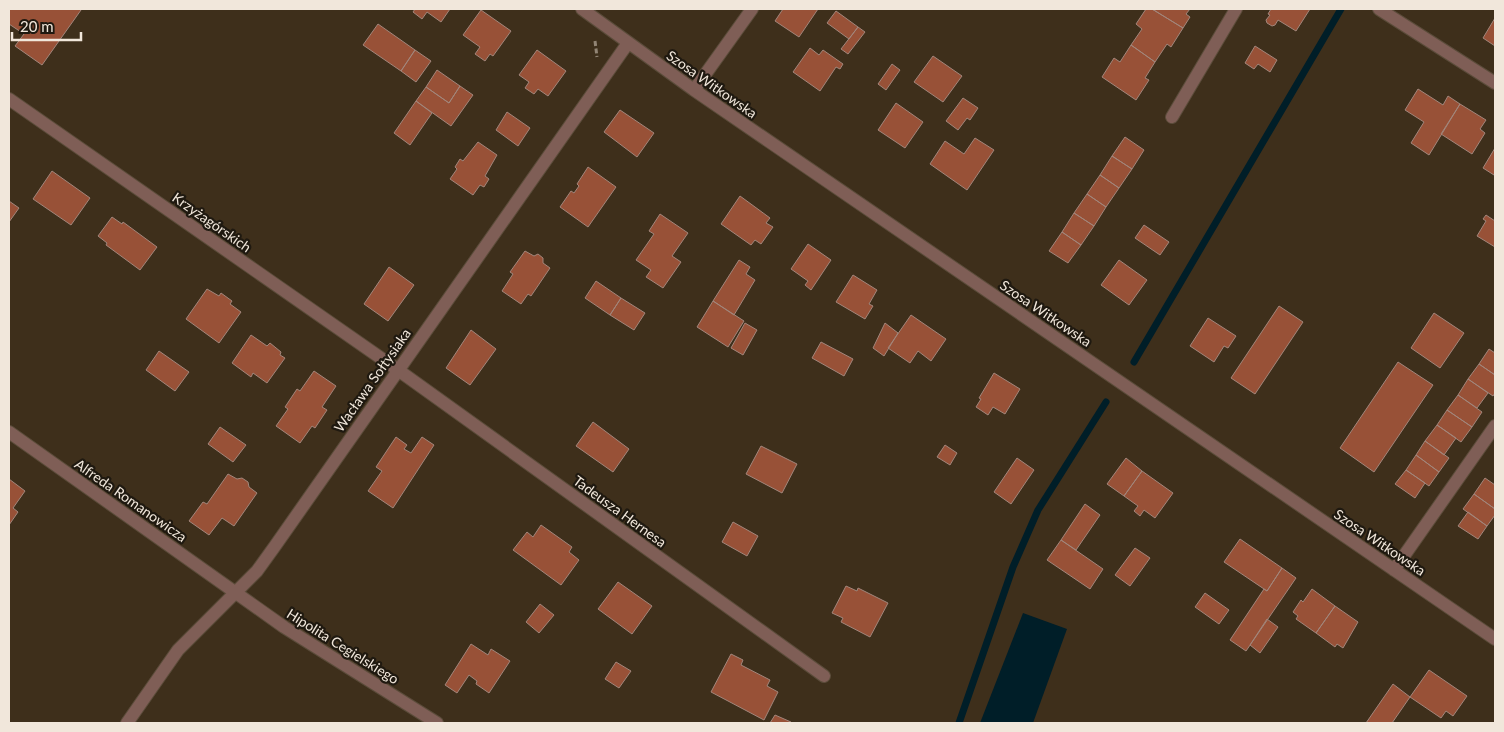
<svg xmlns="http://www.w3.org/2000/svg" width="1504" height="732" font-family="Lato,sans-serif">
<rect width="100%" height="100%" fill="#3e2f1b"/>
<path fill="#001e28" d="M 1023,613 L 1067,629 L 1033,723 L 980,723 Z"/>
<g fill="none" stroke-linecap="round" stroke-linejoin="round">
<path stroke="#001e28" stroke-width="7" d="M 1134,362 L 1341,9
M 959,723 L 1013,567 L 1038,510 L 1106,402"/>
</g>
<path fill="#985137" stroke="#a2867b" d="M 9,9 L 78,9 L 81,10 L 42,65 L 15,46 L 24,34 L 9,24 Z
M 415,9 L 450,9 L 441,22 L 427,12 L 422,19 L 413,12 Z
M 783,9 L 818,9 L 799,37 L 775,21 Z
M 1146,9 L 1152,9 L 1183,28 L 1171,47 L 1167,44 L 1155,62 L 1131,45 L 1142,29 L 1136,24 Z
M 1152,9 L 1190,9 L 1186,14 L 1190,17 L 1183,28 Z
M 1271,9 L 1310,9 L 1296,31 L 1278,20 L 1275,25 L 1272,26 L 1267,23 L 1266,20 L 1270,15 L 1268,14 Z
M 481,10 L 511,31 L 493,56 L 490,54 L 485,61 L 475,54 L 480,47 L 463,35 Z
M 836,11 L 858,27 L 849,39 L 827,23 Z
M 1495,18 L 1495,46 L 1483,38 Z
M 378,24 L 415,50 L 401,71 L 363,45 Z
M 858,27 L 865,32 L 848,54 L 841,49 Z
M 1131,45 L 1155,62 L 1145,78 L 1149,80 L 1136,100 L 1102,77 L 1114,58 L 1120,62 Z
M 1255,46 L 1277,60 L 1270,72 L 1258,64 L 1254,69 L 1245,63 Z
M 810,48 L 819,55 L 823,50 L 843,64 L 840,69 L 836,67 L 820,91 L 793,72 Z
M 415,50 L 431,61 L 416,82 L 401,71 Z
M 537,50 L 566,71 L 548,96 L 538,89 L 534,94 L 525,88 L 529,82 L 519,75 Z
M 933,56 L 962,76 L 943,102 L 914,82 Z
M 892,64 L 900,70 L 886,90 L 878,84 Z
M 437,70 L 460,86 L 449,103 L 426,87 Z
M 460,86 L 473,95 L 451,126 L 416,101 L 426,87 L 449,103 Z
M 1418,89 L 1443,105 L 1448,96 L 1460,104 L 1429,155 L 1411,143 L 1424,122 L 1405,110 Z
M 963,98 L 978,108 L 970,120 L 967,118 L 958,130 L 946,121 Z
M 416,101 L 432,113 L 410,145 L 394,133 Z
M 896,103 L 923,122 L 905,148 L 878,130 Z
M 1460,104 L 1486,120 L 1480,129 L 1485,133 L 1472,154 L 1441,134 Z
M 620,110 L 654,133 L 637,157 L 604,132 Z
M 507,112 L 530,128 L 518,146 L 496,130 Z
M 1125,137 L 1144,150 L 1132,169 L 1112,156 Z
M 975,138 L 994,150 L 967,190 L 930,164 L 945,141 L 964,154 Z
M 478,142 L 497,155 L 485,176 L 489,179 L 484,187 L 480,185 L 473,195 L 450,179 L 457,169 L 455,167 L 460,159 L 463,161 Z
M 1495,148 L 1495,173 L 1494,175 L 1483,168 Z
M 1112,156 L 1132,169 L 1119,188 L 1100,175 Z
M 588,167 L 616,187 L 588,227 L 560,207 L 571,191 L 574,193 L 579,186 L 577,184 Z
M 52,171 L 90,198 L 71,225 L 33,199 Z
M 1100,175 L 1119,188 L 1106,207 L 1087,194 Z
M 1087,194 L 1106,207 L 1094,226 L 1074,213 Z
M 740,196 L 770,218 L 766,223 L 773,227 L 761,244 L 755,240 L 751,245 L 721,224 Z
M 9,201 L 19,208 L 9,222 Z
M 1074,213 L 1094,226 L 1081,245 L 1062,232 Z
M 660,214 L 688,233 L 672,256 L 681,262 L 663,288 L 646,277 L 651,270 L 636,260 L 654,234 L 649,231 Z
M 1486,215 L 1495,221 L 1495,247 L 1477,236 L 1486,221 L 1483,219 Z
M 112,217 L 122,224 L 123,222 L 157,247 L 140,270 L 106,245 L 107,243 L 98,236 Z
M 1144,225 L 1169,242 L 1160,255 L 1135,238 Z
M 1062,232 L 1081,245 L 1068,263 L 1049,251 Z
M 808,244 L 831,260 L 811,290 L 805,285 L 808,281 L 791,269 Z
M 525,251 L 534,256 L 538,254 L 543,258 L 543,263 L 550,268 L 531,296 L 528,294 L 521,304 L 502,291 L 513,274 L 510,272 Z
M 739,260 L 750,267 L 746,274 L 755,280 L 734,315 L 713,301 Z
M 1119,260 L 1147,280 L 1129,305 L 1101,285 Z
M 389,267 L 414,285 L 388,321 L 364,304 Z
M 853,275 L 877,290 L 869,304 L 873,306 L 865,319 L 836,302 Z
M 596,281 L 621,298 L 610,315 L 585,298 Z
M 207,289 L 219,296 L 221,293 L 232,301 L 230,304 L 241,312 L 219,343 L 186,319 Z
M 621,298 L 645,313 L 634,330 L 610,315 Z
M 713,301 L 744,321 L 728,347 L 697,327 Z
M 1279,306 L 1303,322 L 1255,394 L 1231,378 Z
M 1434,313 L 1464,333 L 1440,368 L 1411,348 Z
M 911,315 L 946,339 L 931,361 L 918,351 L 910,363 L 888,348 Z
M 1208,318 L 1236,336 L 1228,348 L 1224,346 L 1214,362 L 1190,346 Z
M 745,323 L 757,330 L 743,355 L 731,348 Z
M 885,323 L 898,333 L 884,356 L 873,348 Z
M 471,330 L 496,349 L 470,385 L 446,368 Z
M 251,335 L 267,346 L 270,343 L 281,352 L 280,355 L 285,358 L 267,383 L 253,373 L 251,377 L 232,363 Z
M 821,342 L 853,359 L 844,376 L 812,358 Z
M 1489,349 L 1495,353 L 1495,375 L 1479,364 Z
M 159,351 L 189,372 L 175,391 L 146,370 Z
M 1398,362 L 1433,385 L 1374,472 L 1340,448 Z
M 1479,364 L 1495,375 L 1495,393 L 1493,396 L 1468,379 Z
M 314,371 L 336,386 L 322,407 L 327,410 L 315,428 L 312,426 L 300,443 L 276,426 L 288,409 L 285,407 L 297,389 L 300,391 Z
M 994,373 L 1020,389 L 1005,414 L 993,407 L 988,415 L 976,407 L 981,399 L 979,398 Z
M 1468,379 L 1488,393 L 1477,408 L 1458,395 Z
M 1458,395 L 1482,412 L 1472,427 L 1447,410 Z
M 1447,410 L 1472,427 L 1461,442 L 1437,425 Z
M 593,422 L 629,449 L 613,472 L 576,446 Z
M 1437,425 L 1456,438 L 1444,455 L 1425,441 Z
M 220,427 L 246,445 L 233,462 L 208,444 Z
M 396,437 L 407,445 L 404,449 L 411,453 L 422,437 L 434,445 L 393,508 L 368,491 L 382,471 L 376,467 Z
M 1425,441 L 1449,458 L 1439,472 L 1416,455 Z
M 945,445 L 957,453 L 950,465 L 937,457 Z
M 761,446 L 797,464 L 782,493 L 746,474 Z
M 1416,455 L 1439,472 L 1429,486 L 1406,470 Z
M 1017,458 L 1034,470 L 1011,504 L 994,492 Z
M 1126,458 L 1142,471 L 1124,496 L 1107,484 Z
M 1406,470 L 1425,483 L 1415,498 L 1395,484 Z
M 1142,471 L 1173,493 L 1155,518 L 1144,510 L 1140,516 L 1134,511 L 1138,506 L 1124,496 Z
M 228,474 L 237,479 L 242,478 L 248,482 L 249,487 L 257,493 L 234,526 L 222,518 L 209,535 L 189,521 L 203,502 L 207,504 Z
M 1485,478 L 1495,485 L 1495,509 L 1474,494 Z
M 9,479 L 25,491 L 13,508 L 18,512 L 9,525 Z
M 1474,494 L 1495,509 L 1495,515 L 1487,526 L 1463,509 Z
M 1085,504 L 1100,515 L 1076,550 L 1061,540 Z
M 1468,512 L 1487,526 L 1478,539 L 1458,526 Z
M 733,522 L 758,536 L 747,556 L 722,542 Z
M 541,525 L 572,547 L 569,552 L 579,560 L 561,585 L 513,550 L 527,532 L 533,537 Z
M 1240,539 L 1282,568 L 1267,591 L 1224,562 Z
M 1061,540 L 1103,569 L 1090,589 L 1047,560 Z
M 1135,548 L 1150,558 L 1130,586 L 1115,575 Z
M 1282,568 L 1296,578 L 1246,651 L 1230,640 L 1264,589 L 1267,591 Z
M 618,582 L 652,606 L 632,634 L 598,609 Z
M 846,586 L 857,591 L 858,588 L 888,603 L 870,637 L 841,622 L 843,618 L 832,613 Z
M 1312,589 L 1335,606 L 1316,633 L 1296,619 L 1298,616 L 1293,612 L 1301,600 L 1303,602 Z
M 1205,593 L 1229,610 L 1219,624 L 1195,607 Z
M 540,604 L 554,615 L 539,633 L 526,622 Z
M 1335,606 L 1358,622 L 1343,648 L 1337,644 L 1335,647 L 1316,633 Z
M 1267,619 L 1278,627 L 1260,653 L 1250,645 Z
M 471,644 L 488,655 L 491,649 L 510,661 L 489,693 L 476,684 L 477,681 L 469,675 L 457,693 L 445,685 Z
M 731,654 L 743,660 L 741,665 L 770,680 L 767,686 L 778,692 L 764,720 L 711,692 Z
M 616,662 L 631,671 L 619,688 L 605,679 Z
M 1429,670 L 1467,696 L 1453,716 L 1446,711 L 1441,718 L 1410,697 Z
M 1393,684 L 1410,697 L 1392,723 L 1366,723 Z
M 775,715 L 791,722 L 790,723 L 770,723 Z"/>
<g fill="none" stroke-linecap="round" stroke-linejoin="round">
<defs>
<path id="minor" d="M 582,9 L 694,90 L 1495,639
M 1379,9 L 1495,83
M 694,90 L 752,9
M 9,99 L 398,370 L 824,676
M 1172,117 L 1236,9
M 9,432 L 284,627 L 437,723
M 1394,570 L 1495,426
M 127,723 L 178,650 L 257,571 L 275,546 L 628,43"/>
</defs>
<use href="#minor" stroke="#5b4c3a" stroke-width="14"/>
<path stroke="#928575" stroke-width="3" stroke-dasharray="5 2.5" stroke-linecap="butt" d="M 595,41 L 597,57"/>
<use href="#minor" stroke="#7f5e56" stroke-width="12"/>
</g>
<g text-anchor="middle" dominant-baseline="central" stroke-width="4.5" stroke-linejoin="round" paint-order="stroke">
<g font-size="14" fill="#f1e7db" stroke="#1f1910">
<text transform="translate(712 84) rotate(35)">Szosa Witkowska</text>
<text transform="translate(212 222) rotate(35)">Krzyżagórskich</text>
<text transform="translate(1046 313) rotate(34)">Szosa Witkowska</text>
<text transform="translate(372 380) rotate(-55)">Wacława Sołtysiaka</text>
<text transform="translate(131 500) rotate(35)">Alfreda Romanowicza</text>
<text transform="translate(620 511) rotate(36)">Tadeusza Hernesa</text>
<text transform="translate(1380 542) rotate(34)">Szosa Witkowska</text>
<text transform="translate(343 646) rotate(32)">Hipolita Cegielskiego</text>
</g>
</g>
<rect width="1504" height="732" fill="none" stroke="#f1e7db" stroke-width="20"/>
<path d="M12 32v8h69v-8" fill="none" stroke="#f1e7db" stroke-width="2.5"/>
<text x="20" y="32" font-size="15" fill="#f1e7db" stroke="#1f1910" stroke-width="4" paint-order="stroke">20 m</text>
</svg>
